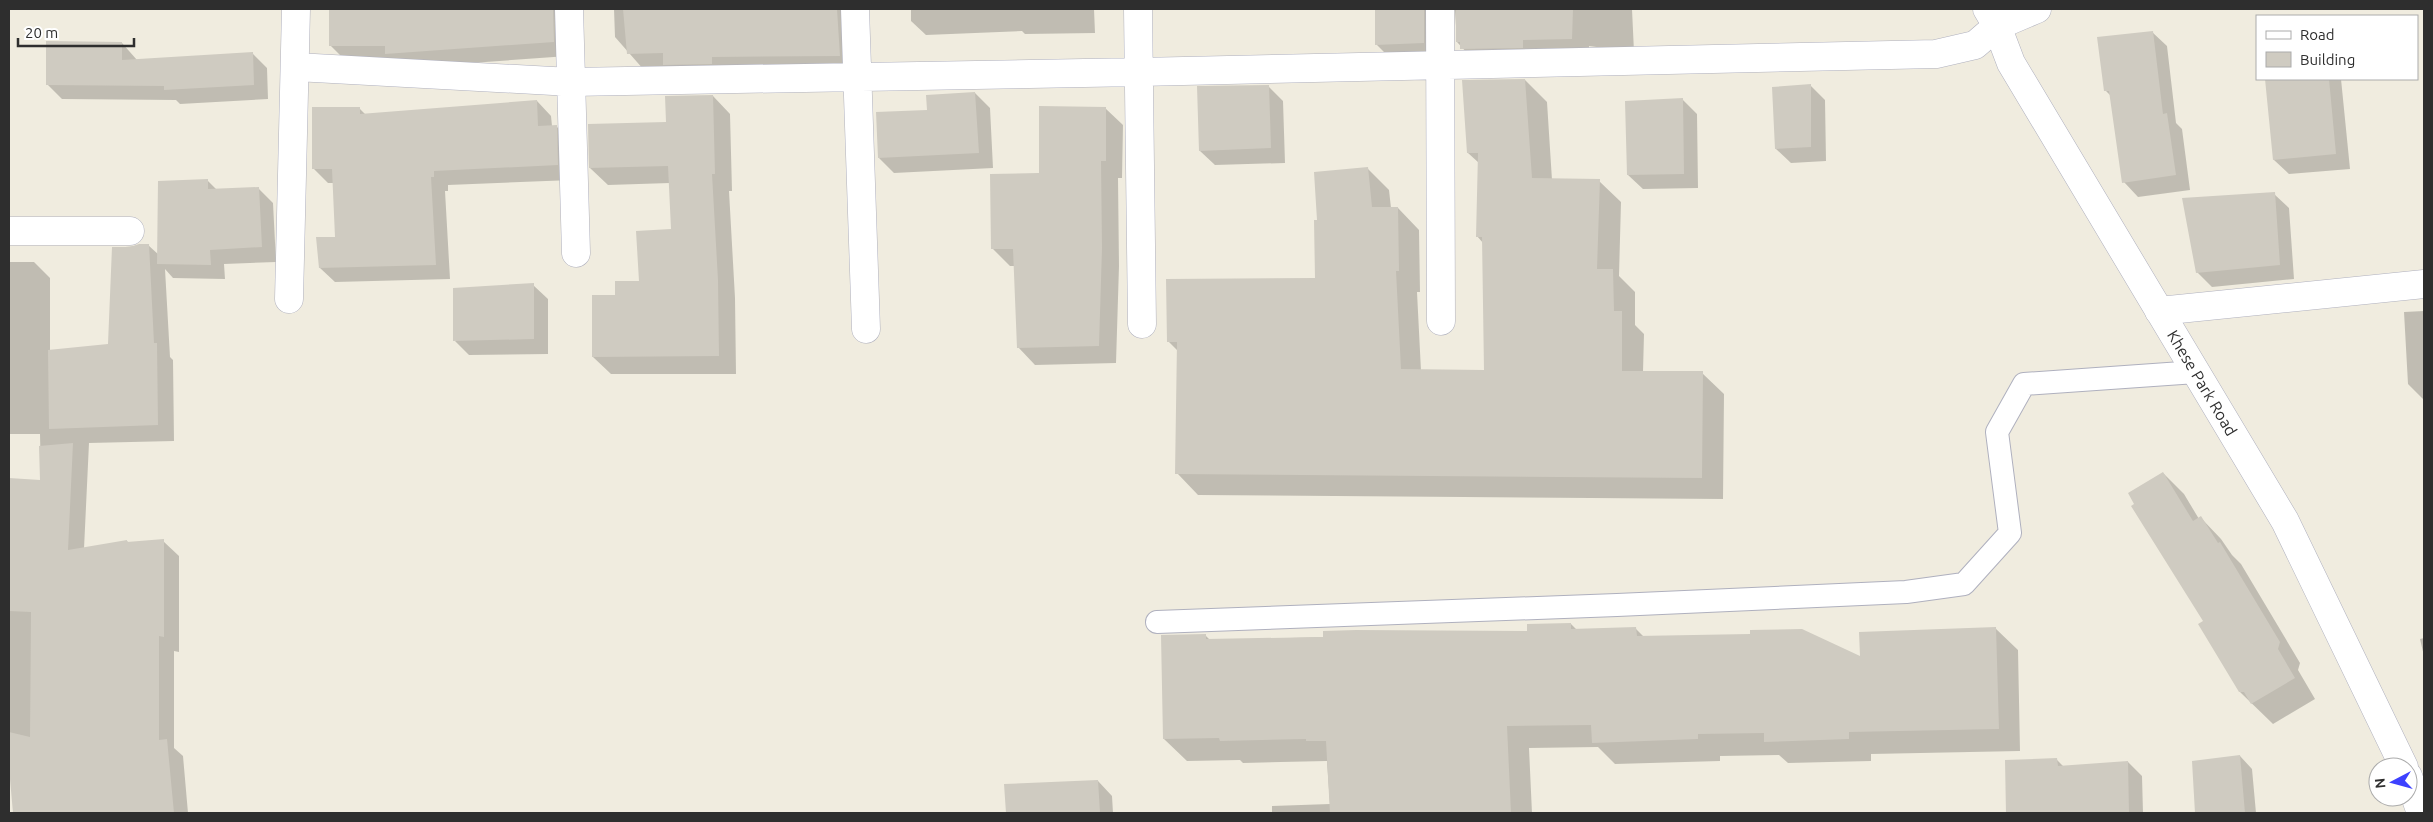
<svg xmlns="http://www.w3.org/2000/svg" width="2433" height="822" font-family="Ubuntu,sans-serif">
<rect width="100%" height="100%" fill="#f0ecdf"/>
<path fill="#0003" d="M 330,9 L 570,9 L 568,56 L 401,68 L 345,60 L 330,45 Z
M 614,9 L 852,9 L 856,72 L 644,70 L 615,37 Z
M 911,9 L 1094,9 L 1095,33 L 1025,34 L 1022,31 L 926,35 L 911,21 Z
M 1376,9 L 1632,9 L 1634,52 L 1589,46 L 1589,55 L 1478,65 L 1457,42 L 1455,10 L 1448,12 L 1441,60 L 1393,61 L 1377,45 Z
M 2152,32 L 2167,46 L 2176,123 L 2182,129 L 2190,190 L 2138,197 L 2124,182 L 2111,96 L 2106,91 Z
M 122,43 L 137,60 L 252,53 L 267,68 L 268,99 L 180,104 L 176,100 L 62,99 L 47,84 Z
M 2267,79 L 2341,79 L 2350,169 L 2289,174 L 2274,160 Z
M 1525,80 L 1547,102 L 1552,180 L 1599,181 L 1621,202 L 1619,276 L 1635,292 L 1635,325 L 1644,334 L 1643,372 L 1702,373 L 1724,394 L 1723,499 L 1198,495 L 1177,473 L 1178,351 L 1168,341 L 1316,279 L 1368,169 L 1389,190 L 1391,208 L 1398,208 L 1419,230 L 1420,292 L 1417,292 L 1421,371 L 1485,371 L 1483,243 L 1477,236 L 1479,163 L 1468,153 Z
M 1810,85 L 1825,100 L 1826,161 L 1791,163 L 1776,149 Z
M 1268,86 L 1283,101 L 1285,163 L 1215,165 L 1200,151 Z
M 975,93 L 990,108 L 993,168 L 894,173 L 879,158 L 928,111 Z
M 713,96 L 730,114 L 732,191 L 729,191 L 735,298 L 736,374 L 611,374 L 593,357 L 616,296 L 640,282 L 673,230 L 670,183 L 608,185 L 590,168 Z
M 1682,99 L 1697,114 L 1698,188 L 1643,189 L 1628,175 Z
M 537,101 L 551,116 L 552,126 L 556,126 L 571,141 L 572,180 L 448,185 L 448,191 L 445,191 L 450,279 L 335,282 L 320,268 L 336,238 L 334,183 L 328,183 L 314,169 L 360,109 L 366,115 Z
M 1105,108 L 1123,125 L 1122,178 L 1118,178 L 1119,266 L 1116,363 L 1035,365 L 1018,347 L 1015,266 L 1010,266 L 993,249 L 1040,174 Z
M 207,180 L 217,190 L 258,188 L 273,203 L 276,262 L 224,264 L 225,279 L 173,278 L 165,269 L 170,357 L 173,360 L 174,441 L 89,443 L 84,549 L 127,541 L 129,543 L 163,541 L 179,556 L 179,652 L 174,651 L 174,748 L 183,756 L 188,813 L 14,813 L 9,754 L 9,479 L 41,481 L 40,434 L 9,434 L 9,262 L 34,262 L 50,278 L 50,351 L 109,345 L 114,248 L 148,245 L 159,255 Z
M 2274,194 L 2289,208 L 2294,279 L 2212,287 L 2197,272 Z
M 533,285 L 548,299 L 548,354 L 469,355 L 455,341 Z
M 2424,311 L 2424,399 L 2423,399 L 2408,384 L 2404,312 Z
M 2163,473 L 2184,494 L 2199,519 L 2201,518 L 2221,539 L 2232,555 L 2241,564 L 2300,663 L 2298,670 L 2315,699 L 2273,724 L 2240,692 L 2204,621 Z
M 1571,624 L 1577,630 L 1636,629 L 1644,637 L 1861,658 L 1995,628 L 2018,650 L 2020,751 L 1871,754 L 1871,761 L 1788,763 L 1779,755 L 1720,756 L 1720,761 L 1615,764 L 1598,747 L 1529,748 L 1532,813 L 1272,813 L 1272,806 L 1330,804 L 1327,761 L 1243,763 L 1240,760 L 1187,761 L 1164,739 L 1205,635 L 1210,640 L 1529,632 Z
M 2424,638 L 2424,656 L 2420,639 Z
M 2240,756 L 2252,769 L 2256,813 L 2196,813 L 2194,762 Z
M 2057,760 L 2064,767 L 2128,762 L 2142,776 L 2143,813 L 2007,813 L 2006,761 Z
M 1098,781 L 1112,796 L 1113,813 L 1007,813 L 1005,785 Z"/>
<path fill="#cfcbc1" d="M 329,9 L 553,9 L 554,42 L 385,54 L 385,46 L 329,46 Z
M 623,9 L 837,9 L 840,56 L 712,57 L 712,64 L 663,65 L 663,53 L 627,54 Z
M 1375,9 L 1424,9 L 1424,43 L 1375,45 Z
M 1456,9 L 1573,9 L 1572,39 L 1523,40 L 1523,48 L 1460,49 L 1460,42 L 1456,42 Z
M 2153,31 L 2163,114 L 2167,113 L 2176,175 L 2122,183 L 2109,91 L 2104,91 L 2097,37 Z
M 46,41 L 122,42 L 122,60 L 253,52 L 254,85 L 164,90 L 164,86 L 46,85 Z
M 1525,79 L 1532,178 L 1600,179 L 1597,269 L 1613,269 L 1614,311 L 1622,311 L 1622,371 L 1703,371 L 1702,478 L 1175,474 L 1177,342 L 1167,342 L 1166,279 L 1315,278 L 1314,220 L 1317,220 L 1314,172 L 1368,167 L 1372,207 L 1398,207 L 1399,271 L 1396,271 L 1401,369 L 1484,370 L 1482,237 L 1476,237 L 1478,153 L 1467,153 L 1462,80 Z
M 2265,79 L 2329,79 L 2336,154 L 2273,160 Z
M 1811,84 L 1811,147 L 1775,149 L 1772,87 Z
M 1269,85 L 1271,148 L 1199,151 L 1197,86 Z
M 975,92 L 979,153 L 878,158 L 876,112 L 927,110 L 926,95 Z
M 713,95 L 715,174 L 712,174 L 718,280 L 719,356 L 592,357 L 592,295 L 615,295 L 615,281 L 639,281 L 636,231 L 671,229 L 668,166 L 589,168 L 588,124 L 666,122 L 665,96 Z
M 1683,98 L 1684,174 L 1627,175 L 1625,101 Z
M 537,100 L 538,126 L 557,125 L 558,165 L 434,171 L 434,177 L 431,177 L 436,265 L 319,268 L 316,237 L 335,237 L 332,169 L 312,169 L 312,107 L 360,107 L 360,114 Z
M 1039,106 L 1106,107 L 1106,161 L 1101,161 L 1102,248 L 1099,346 L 1017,348 L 1013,249 L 991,249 L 990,174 L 1039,173 Z
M 208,179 L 208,189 L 259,187 L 262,247 L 210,250 L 211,265 L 157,264 L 158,181 Z
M 2275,192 L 2280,265 L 2196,273 L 2182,198 Z
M 139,244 L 149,244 L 154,343 L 157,343 L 158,425 L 49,429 L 48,350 L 108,344 L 112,247 L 130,247 Z
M 534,283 L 534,339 L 453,341 L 453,288 Z
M 73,443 L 68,550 L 127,540 L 127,542 L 164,539 L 164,637 L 159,636 L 159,740 L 167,739 L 174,813 L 13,813 L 9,768 L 9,732 L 30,737 L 31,612 L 9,611 L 9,478 L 40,480 L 39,446 Z
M 2163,472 L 2193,521 L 2201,516 L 2218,543 L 2220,542 L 2280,642 L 2278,649 L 2295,678 L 2251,704 L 2244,692 L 2239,692 L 2198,624 L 2203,621 L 2131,506 L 2134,504 L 2128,493 Z
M 1571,623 L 1571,629 L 1636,627 L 1637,636 L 1750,634 L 1750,630 L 1802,629 L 1860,656 L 1859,632 L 1996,627 L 1999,729 L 1849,732 L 1849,739 L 1764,742 L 1764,733 L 1698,734 L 1698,739 L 1592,743 L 1591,725 L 1507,726 L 1511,813 L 1330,813 L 1326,741 L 1306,741 L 1306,739 L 1220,741 L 1219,738 L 1163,739 L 1161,635 L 1206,634 L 1206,639 L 1323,637 L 1323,631 L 1356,630 L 1527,631 L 1527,624 Z
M 2240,755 L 2245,813 L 2195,813 L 2192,761 Z
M 2057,758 L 2058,766 L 2128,761 L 2129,813 L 2006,813 L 2005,760 Z
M 1098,780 L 1100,813 L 1006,813 L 1004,784 Z"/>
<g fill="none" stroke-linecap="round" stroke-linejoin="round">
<defs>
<path id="service" d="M 1157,622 L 1617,605 L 1906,592 L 1964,584 L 2010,533 L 1997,432 L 2024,384 L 2196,372"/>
<path id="minor" d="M 569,9 L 576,253
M 855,9 L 866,329
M 1138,9 L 1142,324
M 1440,9 L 1441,321
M 296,67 L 571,82 L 1139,72 L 1936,54 L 1975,45 L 1997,26 L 2037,9
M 9,231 L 130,231
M 289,299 L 296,9
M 2159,311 L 2424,284"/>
<g id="tertiary">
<path id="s1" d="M 1987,9 L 1997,26 L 2011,63 L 2285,521 L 2404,767"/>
<path d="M 2408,776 L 2421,813"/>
</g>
</defs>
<use href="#service" stroke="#afb0be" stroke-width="24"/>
<use href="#minor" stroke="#afb0be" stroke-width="29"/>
<use href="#tertiary" stroke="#afb0be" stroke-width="29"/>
<use href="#service" stroke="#fff" stroke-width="22"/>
<use href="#minor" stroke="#fff" stroke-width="28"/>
<use href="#tertiary" stroke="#fff" stroke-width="28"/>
</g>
<g text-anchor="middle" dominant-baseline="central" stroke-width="4" stroke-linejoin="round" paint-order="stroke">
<g font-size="16" fill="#2e2e2e" stroke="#fff">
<text stroke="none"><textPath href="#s1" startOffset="432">Khese Park Road</textPath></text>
</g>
</g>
<rect width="2433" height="822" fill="none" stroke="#2e2e2e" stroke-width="20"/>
<rect x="2256" y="15" width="162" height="65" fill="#ffffff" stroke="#ababab"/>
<rect x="2266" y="31" width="25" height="8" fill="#ffffff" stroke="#ababab"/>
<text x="2300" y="40" font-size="15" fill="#2e2e2e">Road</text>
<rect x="2266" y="52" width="25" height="15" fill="#cfcbc1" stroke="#ababab"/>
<text x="2300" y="65" font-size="15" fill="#2e2e2e">Building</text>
<g transform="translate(2393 782) rotate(264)"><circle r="24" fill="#ffffff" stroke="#ababab"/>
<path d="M0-4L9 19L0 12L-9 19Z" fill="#3d41ff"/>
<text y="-8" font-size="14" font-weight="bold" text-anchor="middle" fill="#2e2e2e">N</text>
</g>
<path d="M18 38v8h116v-8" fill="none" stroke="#2e2e2e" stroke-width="2.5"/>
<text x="25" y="38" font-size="15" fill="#2e2e2e" stroke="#ffffff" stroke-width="4" paint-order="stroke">20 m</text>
</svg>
